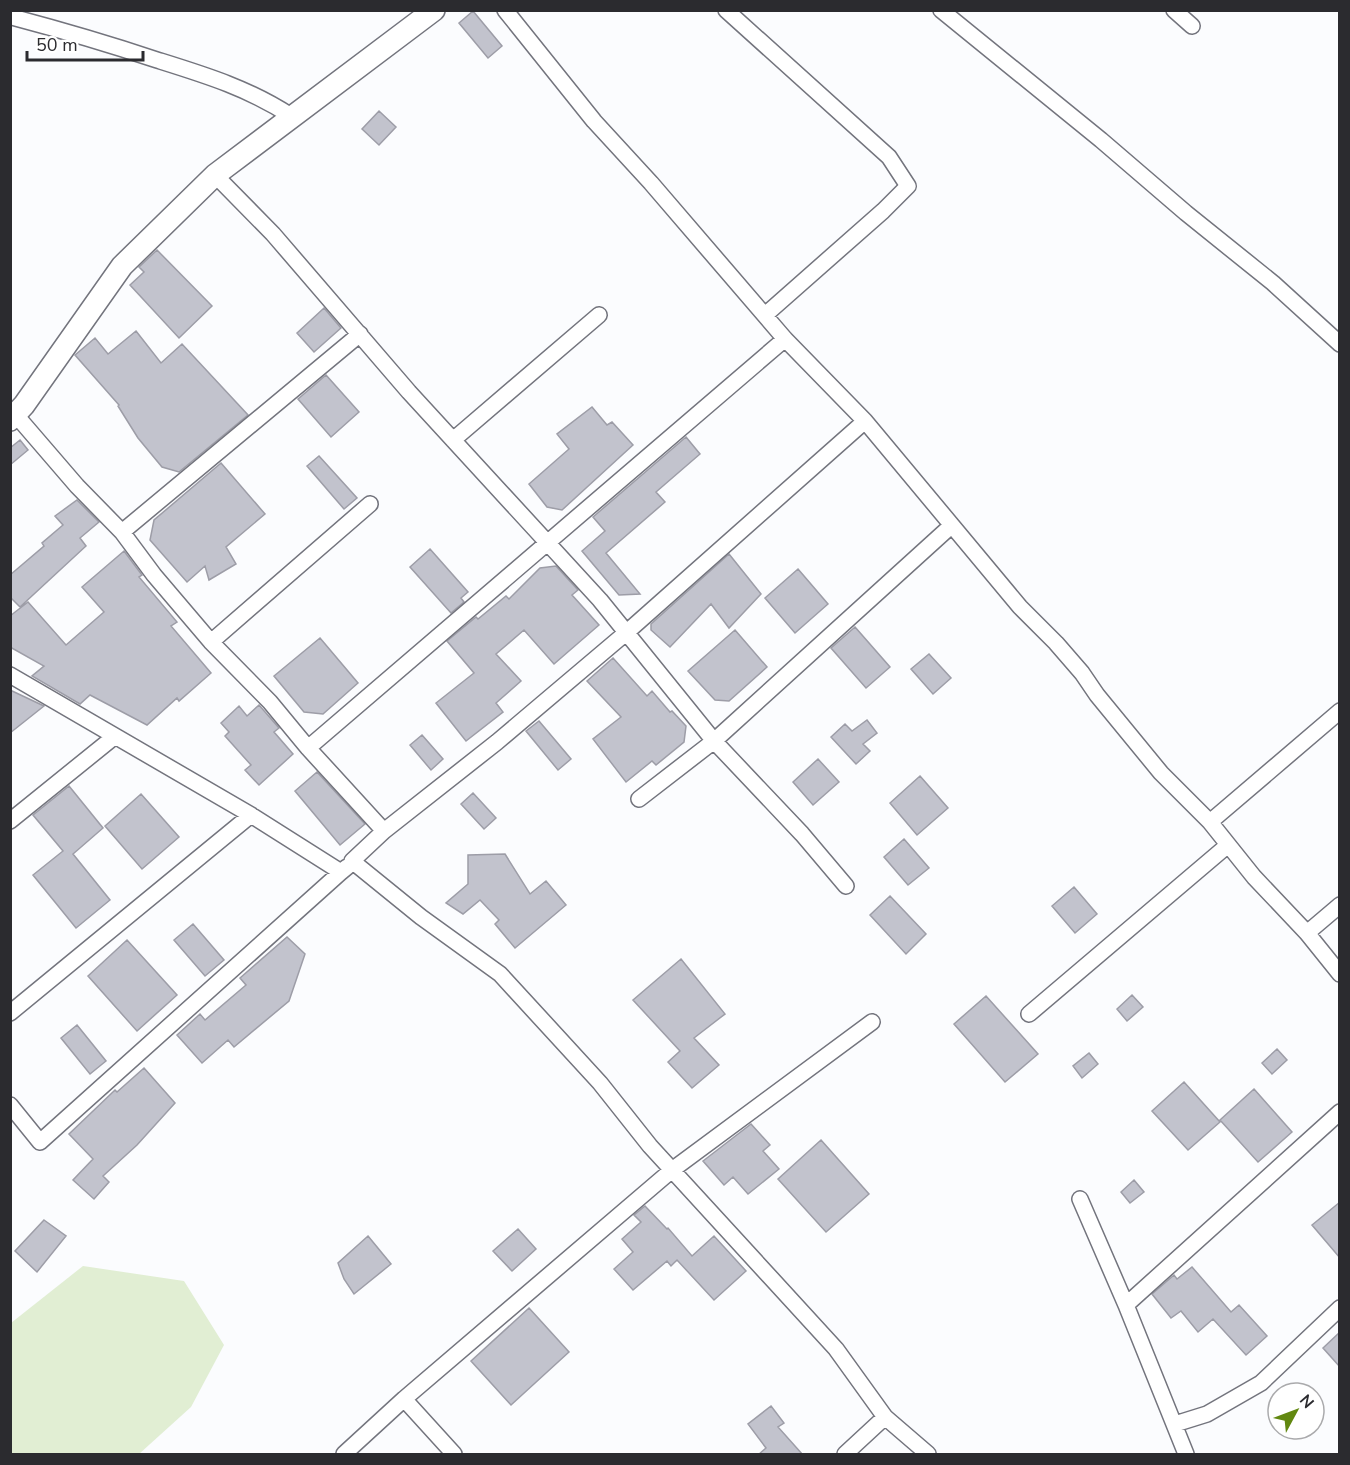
<svg xmlns="http://www.w3.org/2000/svg" width="1350" height="1465" font-family="'Nunito Sans',sans-serif">
<rect width="100%" height="100%" fill="#fbfcfe"/>
<path fill="#e1eed3" d="M 83,1266 L 184,1281 L 224,1345 L 191,1407 L 139,1454 L 11,1454 L 11,1323 Z"/>
<path fill="#c2c3cd" stroke="#9d9da7" stroke-width="1.5" d="M 473,11 L 502,46 L 488,58 L 459,23 Z
M 379,111 L 396,127 L 379,145 L 362,129 Z
M 157,250 L 212,306 L 179,338 L 130,285 L 144,272 L 139,267 Z
M 324,308 L 341,328 L 314,352 L 297,333 Z
M 136,331 L 161,363 L 182,344 L 248,415 L 179,472 L 162,467 L 138,438 L 118,406 L 119,405 L 75,355 L 95,338 L 108,354 Z
M 326,375 L 359,412 L 331,437 L 298,399 Z
M 592,407 L 607,425 L 612,422 L 633,445 L 562,510 L 547,507 L 529,484 L 569,449 L 557,434 Z
M 686,437 L 700,454 L 656,492 L 665,502 L 606,553 L 640,594 L 619,595 L 582,551 L 605,531 L 593,517 Z
M 20,440 L 28,450 L 10,465 L 10,448 Z
M 319,456 L 357,498 L 344,509 L 307,466 Z
M 221,463 L 265,514 L 226,547 L 236,564 L 209,580 L 205,566 L 187,582 L 150,540 L 154,520 Z
M 77,500 L 99,522 L 80,538 L 86,546 L 20,607 L 10,597 L 10,575 L 44,546 L 42,543 L 63,525 L 55,516 Z
M 430,549 L 468,592 L 461,598 L 464,602 L 451,613 L 410,567 Z
M 124,551 L 142,575 L 139,577 L 177,622 L 171,626 L 211,673 L 179,701 L 177,698 L 147,725 L 90,695 L 80,704 L 32,676 L 44,666 L 10,647 L 10,616 L 28,602 L 66,645 L 104,612 L 82,587 Z
M 729,554 L 761,594 L 729,628 L 711,604 L 670,647 L 651,630 L 651,624 Z
M 556,566 L 578,590 L 572,595 L 599,625 L 554,664 L 524,630 L 496,654 L 521,681 L 496,703 L 503,712 L 466,741 L 436,703 L 474,673 L 447,641 L 476,617 L 478,619 L 506,596 L 509,599 L 540,568 Z
M 798,569 L 828,604 L 795,633 L 765,598 Z
M 855,627 L 890,667 L 866,688 L 831,648 Z
M 735,630 L 767,667 L 729,701 L 715,700 L 688,671 Z
M 320,638 L 358,683 L 323,714 L 304,712 L 274,676 Z
M 929,654 L 951,678 L 933,694 L 911,669 Z
M 613,658 L 647,696 L 652,691 L 670,712 L 672,711 L 686,726 L 684,742 L 656,765 L 652,761 L 626,782 L 593,739 L 621,717 L 587,681 Z
M 10,690 L 44,706 L 10,733 Z
M 259,705 L 279,728 L 274,732 L 293,754 L 259,785 L 245,770 L 251,765 L 225,736 L 229,732 L 221,723 L 239,706 L 247,716 Z
M 867,720 L 877,733 L 863,744 L 870,751 L 856,764 L 831,737 L 845,724 L 852,731 Z
M 539,721 L 571,759 L 558,770 L 526,731 Z
M 422,735 L 443,759 L 431,770 L 410,745 Z
M 818,759 L 839,782 L 813,805 L 793,782 Z
M 317,772 L 365,824 L 340,845 L 295,791 Z
M 920,776 L 948,808 L 917,835 L 890,803 Z
M 69,786 L 103,828 L 73,854 L 110,900 L 76,928 L 33,875 L 63,851 L 33,815 Z
M 473,793 L 496,818 L 484,829 L 461,804 Z
M 141,794 L 179,837 L 142,869 L 105,826 Z
M 904,839 L 929,868 L 908,885 L 884,857 Z
M 505,854 L 530,894 L 546,881 L 566,905 L 515,948 L 495,924 L 499,920 L 480,900 L 463,914 L 446,903 L 468,884 L 468,855 Z
M 1074,887 L 1097,914 L 1075,933 L 1052,906 Z
M 890,896 L 926,934 L 906,954 L 870,915 Z
M 193,924 L 224,960 L 205,976 L 174,940 Z
M 287,937 L 305,954 L 289,1001 L 234,1047 L 228,1040 L 202,1063 L 177,1035 L 200,1014 L 205,1020 L 246,985 L 240,978 Z
M 127,940 L 177,995 L 137,1031 L 88,976 Z
M 681,959 L 725,1014 L 694,1038 L 719,1065 L 692,1088 L 668,1062 L 680,1051 L 633,1000 Z
M 1132,995 L 1143,1007 L 1127,1021 L 1117,1009 Z
M 986,996 L 1038,1054 L 1005,1082 L 954,1024 Z
M 77,1025 L 106,1061 L 90,1074 L 61,1038 Z
M 1277,1049 L 1287,1060 L 1272,1074 L 1262,1063 Z
M 1089,1053 L 1098,1064 L 1082,1078 L 1073,1066 Z
M 144,1068 L 175,1103 L 137,1145 L 103,1176 L 109,1182 L 94,1199 L 73,1180 L 93,1159 L 69,1134 L 115,1090 L 117,1092 Z
M 1184,1082 L 1220,1122 L 1188,1150 L 1152,1111 Z
M 1254,1089 L 1292,1132 L 1258,1162 L 1220,1120 Z
M 751,1124 L 770,1145 L 763,1151 L 779,1169 L 748,1194 L 733,1177 L 724,1185 L 703,1161 Z
M 821,1140 L 869,1194 L 826,1232 L 778,1179 Z
M 1134,1180 L 1144,1192 L 1130,1203 L 1121,1192 Z
M 1340,1202 L 1340,1258 L 1312,1225 Z
M 645,1206 L 667,1229 L 668,1228 L 692,1256 L 714,1236 L 746,1271 L 714,1300 L 677,1260 L 671,1266 L 667,1261 L 633,1290 L 614,1269 L 633,1252 L 622,1239 L 641,1222 L 634,1215 Z
M 44,1220 L 66,1236 L 37,1272 L 15,1251 Z
M 518,1229 L 536,1249 L 512,1271 L 493,1251 Z
M 368,1236 L 391,1264 L 354,1294 L 344,1279 L 338,1263 Z
M 1192,1267 L 1231,1312 L 1239,1305 L 1267,1336 L 1246,1355 L 1213,1319 L 1198,1332 L 1181,1311 L 1171,1318 L 1152,1294 L 1174,1275 L 1177,1279 Z
M 529,1308 L 569,1352 L 511,1405 L 471,1361 Z
M 1340,1332 L 1340,1367 L 1323,1348 Z
M 771,1406 L 784,1423 L 778,1427 L 803,1455 L 758,1455 L 766,1448 L 748,1424 Z"/>
<g fill="none" stroke-linecap="round" stroke-linejoin="round">
<defs>
<path id="minor" d="M 505,10 L 594,121 L 651,183 L 785,339 L 865,421 L 1020,607 L 1056,643 L 1082,673 L 1097,695 L 1161,773 L 1210,822 L 1254,877 L 1307,933 L 1340,974
M 726,10 L 889,157 L 908,186 L 883,211 L 765,315
M 941,10 L 1101,140 L 1186,213 L 1273,283 L 1340,344
M 1174,10 L 1192,26
M 12,17 C 61,30 109,44 157,60 C 205,75 248,88 291,116
M 215,175 L 273,234 L 409,392 L 600,600 L 714,741 L 802,834 L 846,886
M 15,414 L 77,486 L 122,532 L 154,575 L 211,642 L 270,702 L 308,748 L 384,831 L 352,861 L 421,917 L 500,974 L 600,1083 L 650,1146 L 836,1349 L 885,1417 L 928,1454
M 453,440 L 599,315
M 122,532 L 360,334
M 211,642 L 370,504
M 10,675 L 251,815 L 341,872 L 347,867
M 308,748 L 785,339
M 639,799 L 714,741 L 951,526
M 10,821 L 114,737
M 1210,822 L 1340,711
M 384,831 L 497,742 L 627,632 L 865,421
M 1307,933 L 1340,905
M 10,1013 L 251,815
M 1029,1014 L 1228,845
M 10,1105 L 40,1142 L 341,872
M 1080,1199 L 1126,1305 L 1186,1454
M 1126,1305 L 1340,1112
M 404,1399 L 454,1454
M 1175,1424 L 1207,1414 L 1261,1383 L 1340,1308
M 344,1454 L 404,1399 L 672,1170 L 872,1022
M 845,1454 L 885,1417"/>
<path id="secondary" d="M 10,420 L 24,405 L 122,266 L 215,175 L 434,10"/>
</defs>
<use href="#minor" stroke="#73747d" stroke-width="18"/>
<use href="#secondary" stroke="#73747d" stroke-width="24"/>
<use href="#minor" stroke="#fff" stroke-width="15"/>
<use href="#secondary" stroke="#fff" stroke-width="21"/>
</g>
<rect width="1350" height="1465" fill="none" stroke="#2b2b2f" stroke-width="24"/>
<g transform="translate(1296 1411) rotate(49)"><circle r="28" fill="#ffffff" stroke="#aaaaac" stroke-width="1.5"/>
<path d="M0-4.5L10 22L0 15L-10 22Z" fill="#628810"/>
<text y="-9" font-size="16" font-weight="bold" text-anchor="middle" fill="#2b2b2f">N</text>
</g>
<path d="M27 51v9h116v-9" fill="none" stroke="#2b2b2f" stroke-width="3"/>
<text x="36" y="51" font-size="18" fill="#2b2b2f" stroke="#ffffff" stroke-width="4.5" paint-order="stroke">50 m</text>
</svg>
